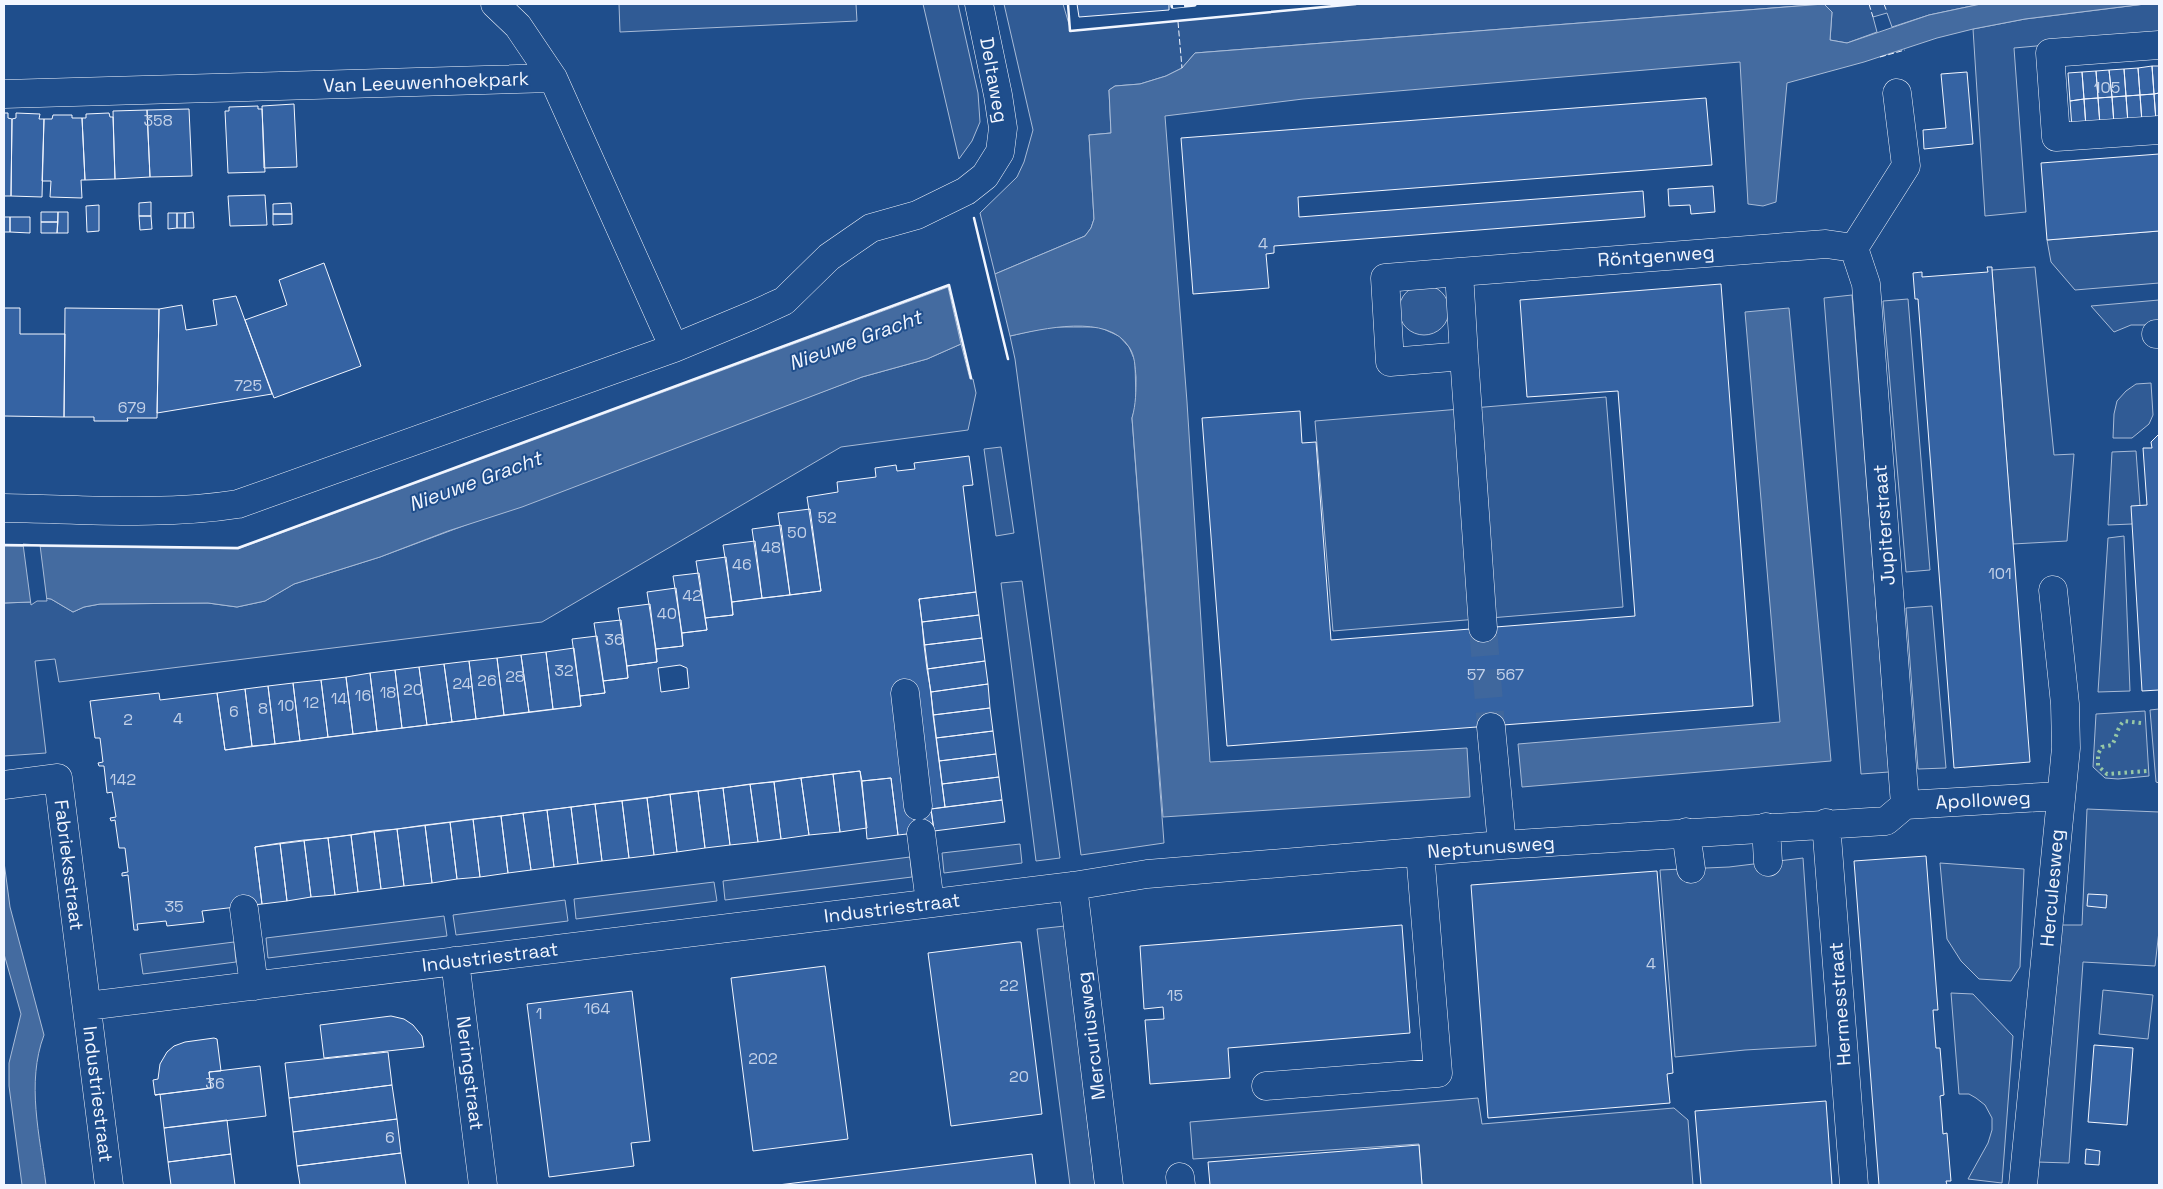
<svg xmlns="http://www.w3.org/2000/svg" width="2163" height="1189" font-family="'Space Grotesk',sans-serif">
<rect width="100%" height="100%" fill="#1f4e8c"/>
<path fill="#305b95" stroke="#a8bbd7" d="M 619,4 L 856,4 L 857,21 L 620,32 Z
M 923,4 L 958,4 L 978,93 L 980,122 L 972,141 L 959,159 Z
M 1004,4 L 1063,4 L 1071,31 L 1356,4 L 1981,4 L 1929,15 L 1892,27 L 1887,13 L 1873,17 L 1877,32 L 1847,43 L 1830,40 L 1832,12 L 1824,4 L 1195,53 L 1182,68 L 1166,76 L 1140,84 L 1115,86 L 1109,90 L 1111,133 L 1089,135 L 1094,219 L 1091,228 L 1085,236 L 995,274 L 980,213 L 1017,177 L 1024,162 L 1033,130 Z
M 2145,4 L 2159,4 L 2159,35 L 2014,48 L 2026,212 L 1985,216 L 1973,29 L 2025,19 Z
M 2159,231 L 2159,283 L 2075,290 L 2051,262 L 2047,240 Z
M 2035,267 L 2054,455 L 2074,454 L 2067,541 L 2013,544 L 1992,270 Z
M1399 310a25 25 0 1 1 50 0a25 25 0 1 1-50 0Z
M 1852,295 L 1889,772 L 1861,774 L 1824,298 Z
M 1908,299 L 1930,570 L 1906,572 L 1883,301 Z
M 2159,300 L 2159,325 L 2131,325 L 2114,332 L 2091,306 Z
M 1049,327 L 1099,327 L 1119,336 L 1129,347 L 1135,361 L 1136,405 L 1132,418 L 1164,843 L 1081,855 L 1015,359 L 1010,336 Z
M 961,344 L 970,379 L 973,379 L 976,393 L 968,430 L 841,447 L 542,622 L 59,682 L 55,659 L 35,661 L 46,753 L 4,756 L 4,603 L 31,602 L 44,598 L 51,599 L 73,612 L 84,607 L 100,604 L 208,603 L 237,607 L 265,601 L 294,584 L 380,557 L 862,377 L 927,359 Z
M 2151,383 L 2153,415 L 2149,424 L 2132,438 L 2113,438 L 2114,414 L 2117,401 L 2126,391 L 2136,384 Z
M 1606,397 L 1623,607 L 1333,631 L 1315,421 Z
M 1001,447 L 1014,533 L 996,536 L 984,449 Z
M 2136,451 L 2140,506 L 2132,524 L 2108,525 L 2112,452 Z
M 2124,536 L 2130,691 L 2098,692 L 2108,538 Z
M 1022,581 L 1060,858 L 1036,861 L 1001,583 Z
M 1932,606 L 1946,768 L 1918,769 L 1906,608 Z
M 2159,709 L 2159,783 L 2156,782 L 2150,710 Z
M 2145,711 L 2149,776 L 2118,779 L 2105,778 L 2093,767 L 2096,714 Z
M 2087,809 L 2159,812 L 2159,931 L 2155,966 L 2083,962 L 2069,1163 L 2037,1162 L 2058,925 L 2082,925 Z
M 1020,844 L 1022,863 L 944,873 L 942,853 Z
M 910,857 L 912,877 L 725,900 L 723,881 Z
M 1803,858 L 1816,1046 L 1745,1050 L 1675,1057 L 1660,870 L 1729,867 Z
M 1940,863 L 2024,869 L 2020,967 L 2011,981 L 1979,979 L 1961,961 L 1947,939 Z
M 714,882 L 717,901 L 576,919 L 574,899 Z
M 565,900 L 568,921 L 456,935 L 453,915 Z
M 444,916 L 447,936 L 268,958 L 266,938 Z
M 1065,926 L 1095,1185 L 1070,1185 L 1037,929 Z
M 234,942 L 236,962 L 143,974 L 140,954 Z
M 2103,990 L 2153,995 L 2148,1039 L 2099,1034 Z
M 1951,993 L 1973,994 L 2013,1036 L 2002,1183 L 1968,1179 L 1988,1143 L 1992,1130 L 1992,1118 L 1985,1105 L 1976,1098 L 1969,1094 L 1959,1094 Z
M 1478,1098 L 1482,1124 L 1674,1108 L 1688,1120 L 1693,1185 L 1422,1185 L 1419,1144 L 1193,1159 L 1190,1122 Z"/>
<path fill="#446ba0" stroke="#a8bbd7" d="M 1824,4 L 1832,12 L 1830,40 L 1847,43 L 1929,15 L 1981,4 L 2145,4 L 2025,19 L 1973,29 L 1937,38 L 1864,62 L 1787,83 L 1776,202 L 1763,206 L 1748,204 L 1740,62 L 1303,99 L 1165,116 L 1187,402 L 1210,762 L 1467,748 L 1470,797 L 1163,817 L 1132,418 C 1136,404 1136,391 1136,377 C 1135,367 1135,355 1129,347 C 1108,313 1042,329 1010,336 L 995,274 L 1085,236 L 1091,228 L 1094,219 L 1089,135 L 1111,133 L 1109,90 L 1115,86 L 1140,84 L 1166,76 L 1182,68 L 1195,53 Z
M 948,287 L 961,344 L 927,359 L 862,377 L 522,507 L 448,531 L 380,557 L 294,584 L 265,601 L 237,607 L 208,603 L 100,604 L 84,607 L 73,612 L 51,599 L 44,598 L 31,602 L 4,603 L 4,546 L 238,549 Z
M 1789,308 L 1831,761 L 1522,787 L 1518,744 L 1780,722 L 1745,312 Z
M 4,862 L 10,907 L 44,1035 C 26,1083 40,1136 46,1185 L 22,1185 L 9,1086 L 9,1063 L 21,1014 L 4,954 Z"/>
<path fill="#1f4e8c" stroke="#a8bbd7" d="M 23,544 L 40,545 L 47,601 L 37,601 L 31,605 Z"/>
<path fill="#3563a3" stroke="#f2f6ff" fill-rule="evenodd" d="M 1077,4 L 1169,4 L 1169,10 L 1079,17 Z
M 2152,66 L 2154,94 L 2140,95 L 2138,68 Z
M 2152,66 L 2159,66 L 2159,93 L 2154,94 Z
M 2138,68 L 2140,95 L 2126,96 L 2124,69 Z
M 2124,69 L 2126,96 L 2112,97 L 2109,70 Z
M 2109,70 L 2112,97 L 2098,98 L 2096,71 Z
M 2096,71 L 2098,98 L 2084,99 L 2082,72 Z
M 1967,72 L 1973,144 L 1924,149 L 1923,130 L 1946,128 L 1941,74 Z
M 2082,72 L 2084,99 L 2070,101 L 2068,73 Z
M 2159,93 L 2159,121 L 2156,121 L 2154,94 Z
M 2154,94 L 2156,121 L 2142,122 L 2140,95 Z
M 2140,95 L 2142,122 L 2128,123 L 2126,96 Z
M 2126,96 L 2128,123 L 2114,124 L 2112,97 Z
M 2112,97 L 2114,124 L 2100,125 L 2098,98 Z
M 1706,98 L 1712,165 L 1298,197 L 1299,217 L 1643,191 L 1645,217 L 1274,246 L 1274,253 L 1266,254 L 1269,288 L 1193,294 L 1181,138 Z
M 2098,98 L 2100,125 L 2086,127 L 2084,99 Z
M 2084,99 L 2086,127 L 2072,128 L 2070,101 Z
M 294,104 L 297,167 L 264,168 L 262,106 Z
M 258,106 L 258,109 L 262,109 L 265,172 L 228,173 L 225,111 L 229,111 L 229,107 Z
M 189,109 L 192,176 L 150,177 L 147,110 Z
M 147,110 L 150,177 L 115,179 L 113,111 Z
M 4,113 L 8,113 L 8,118 L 12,119 L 11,196 L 4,196 Z
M 16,113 L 40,114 L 39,119 L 44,119 L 42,197 L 11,196 L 12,119 L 16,118 Z
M 109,113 L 110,117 L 113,117 L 115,179 L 85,180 L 82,118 L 86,118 L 86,114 Z
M 53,115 L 72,115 L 72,118 L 82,118 L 85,180 L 81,180 L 82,198 L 50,197 L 51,181 L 42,181 L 44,119 L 52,119 Z
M 2159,154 L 2159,231 L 2047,240 L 2041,163 Z
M 1713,186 L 1715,212 L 1691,214 L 1690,205 L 1669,206 L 1668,189 Z
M 265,195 L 267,225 L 230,226 L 228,196 Z
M 151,202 L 151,216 L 139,216 L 139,203 Z
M 291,203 L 292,214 L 273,214 L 273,204 Z
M 99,205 L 99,231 L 87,232 L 86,206 Z
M 41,212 L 58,212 L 58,222 L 41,222 Z
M 58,212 L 68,212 L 68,233 L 57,233 Z
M 193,212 L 194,228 L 185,228 L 185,213 Z
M 168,213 L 177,213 L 177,228 L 168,229 Z
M 177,213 L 185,213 L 185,228 L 177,228 Z
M 273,214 L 292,214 L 292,224 L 273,225 Z
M 139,216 L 151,216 L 152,229 L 140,230 Z
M 4,217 L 10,217 L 10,232 L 4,232 Z
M 10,217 L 30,217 L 30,233 L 10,232 Z
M 41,222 L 58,222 L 57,233 L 41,233 Z
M 324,263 L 361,366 L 274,398 L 245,320 L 287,305 L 279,280 Z
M 1987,267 L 1992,267 L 1992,270 L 2030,762 L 1954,768 L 1918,299 L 1915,299 L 1913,273 L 1922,272 L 1922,277 L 1988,272 Z
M 1721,284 L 1753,706 L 1227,746 L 1202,418 L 1300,411 L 1302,443 L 1316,442 L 1331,640 L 1635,616 L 1618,391 L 1527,397 L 1520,300 Z
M 236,296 L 272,394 L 157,413 L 159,309 L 182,305 L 186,330 L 217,325 L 213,300 Z
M 4,308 L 20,308 L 20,334 L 65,334 L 64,417 L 4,416 Z
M 65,308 L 159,309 L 157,418 L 127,418 L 128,421 L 94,421 L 94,417 L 64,417 Z
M 2159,434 L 2159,690 L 2142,691 L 2131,506 L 2147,505 L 2143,448 L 2152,448 L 2151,442 Z
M 969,456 L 973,485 L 963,486 L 976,592 L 919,599 L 945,807 L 931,809 L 934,831 L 898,835 L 891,778 L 862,781 L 860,771 L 801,778 L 255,847 L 262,904 L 202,911 L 204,922 L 167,926 L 166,921 L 137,924 L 138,930 L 134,930 L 128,875 L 122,876 L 122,873 L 128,872 L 125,848 L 119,848 L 115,820 L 111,821 L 110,818 L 116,817 L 112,792 L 107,793 L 104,766 L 99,766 L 98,763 L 103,762 L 100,738 L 95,738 L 90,701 L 159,693 L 160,700 L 217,693 L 225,750 L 581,706 L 580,696 L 605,693 L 603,681 L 628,678 L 627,666 L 657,662 L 656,649 L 683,646 L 682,633 L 707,630 L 705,618 L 733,615 L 732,602 L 821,591 L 807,497 L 838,492 L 837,482 L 876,477 L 875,468 L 896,465 L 897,471 L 915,469 L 914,463 ZM 680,665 L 687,668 L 689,688 L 661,692 L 658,668 Z
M 810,509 L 821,591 L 790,595 L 778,513 Z
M 781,525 L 790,595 L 762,598 L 752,529 Z
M 755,541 L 762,598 L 732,602 L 723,545 Z
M 726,557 L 733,615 L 705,618 L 696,561 Z
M 699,573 L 707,630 L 682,633 L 673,576 Z
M 676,588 L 683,646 L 656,649 L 647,592 Z
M 976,592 L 979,615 L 922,622 L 919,599 Z
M 650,604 L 657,662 L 627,666 L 618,608 Z
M 979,615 L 982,638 L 924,645 L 922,622 Z
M 621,620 L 628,678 L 603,681 L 594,623 Z
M 597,636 L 605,693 L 580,696 L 572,639 Z
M 982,638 L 985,661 L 927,669 L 924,645 Z
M 574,648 L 581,706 L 553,709 L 546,652 Z
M 546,652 L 553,709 L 529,712 L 521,655 Z
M 521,655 L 529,712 L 504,715 L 497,658 Z
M 497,658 L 504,715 L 476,719 L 469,661 Z
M 469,661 L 476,719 L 452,722 L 444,664 Z
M 985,661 L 988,684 L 931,692 L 927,669 Z
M 444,664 L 452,722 L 427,725 L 419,667 Z
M 419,667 L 427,725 L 402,728 L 395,670 Z
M 395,670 L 402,728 L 377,731 L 370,673 Z
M 370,673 L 377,731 L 353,734 L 346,677 Z
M 346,677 L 353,734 L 328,737 L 321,680 Z
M 321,680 L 328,737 L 300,741 L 293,683 Z
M 293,683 L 300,741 L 275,744 L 268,686 Z
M 988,684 L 990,708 L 933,715 L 931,692 Z
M 268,686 L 275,744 L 252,746 L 245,689 Z
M 245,689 L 252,746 L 225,750 L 217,693 Z
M 990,708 L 993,731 L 936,738 L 933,715 Z
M 993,731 L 996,754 L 939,761 L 936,738 Z
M 996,754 L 999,777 L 942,784 L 939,761 Z
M 860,771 L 867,828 L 840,832 L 833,774 Z
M 833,774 L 840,832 L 809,835 L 801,778 Z
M 999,777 L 1002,800 L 945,807 L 942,784 Z
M 801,778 L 809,835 L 781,839 L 774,782 Z
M 891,778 L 898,835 L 867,839 L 862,781 Z
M 774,782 L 781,839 L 758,842 L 750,784 Z
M 750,784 L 758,842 L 730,845 L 723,788 Z
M 723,788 L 730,845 L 705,848 L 698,791 Z
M 698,791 L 705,848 L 677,852 L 670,794 Z
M 670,794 L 677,852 L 654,855 L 647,798 Z
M 647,798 L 654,855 L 629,858 L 622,801 Z
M 1002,800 L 1005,822 L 934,831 L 931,809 Z
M 622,801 L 629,858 L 602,861 L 595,804 Z
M 595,804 L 602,861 L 578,864 L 571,807 Z
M 571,807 L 578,864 L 554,867 L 547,810 Z
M 547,810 L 554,867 L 531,870 L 523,813 Z
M 523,813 L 531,870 L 508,873 L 501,816 Z
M 501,816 L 508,873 L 480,877 L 473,819 Z
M 473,819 L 480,877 L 457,879 L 450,822 Z
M 450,822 L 457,879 L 432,883 L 425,825 Z
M 425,825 L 432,883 L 404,886 L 397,829 Z
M 397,829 L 404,886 L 381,889 L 374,831 Z
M 374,831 L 381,889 L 358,892 L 351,835 Z
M 351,835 L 358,892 L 335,895 L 328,838 Z
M 328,838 L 335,895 L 311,897 L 304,840 Z
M 304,840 L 311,897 L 287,901 L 280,843 Z
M 280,843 L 287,901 L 262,904 L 255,847 Z
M 1926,856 L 1938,1010 L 1933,1010 L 1936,1048 L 1940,1048 L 1944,1095 L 1940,1096 L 1943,1134 L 1947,1133 L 1951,1181 L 1946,1181 L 1947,1185 L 1879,1185 L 1854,861 Z
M 1657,871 L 1673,1073 L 1667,1074 L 1670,1103 L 1488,1118 L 1471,885 Z
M 2088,894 L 2107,895 L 2106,908 L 2087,906 Z
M 1402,925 L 1410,1033 L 1228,1048 L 1230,1078 L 1150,1084 L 1145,1020 L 1164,1019 L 1163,1007 L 1144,1009 L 1140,946 Z
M 1017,942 L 1021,942 L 1042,1114 L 951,1126 L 928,953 Z
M 825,966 L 848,1139 L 753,1151 L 731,978 Z
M 632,991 L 650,1141 L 631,1143 L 634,1166 L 549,1177 L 527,1004 Z
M 391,1016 L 404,1019 L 413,1025 L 422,1036 L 424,1047 L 324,1058 L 320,1025 Z
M 214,1038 L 217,1039 L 221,1071 L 209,1072 L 211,1088 L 155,1095 L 153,1080 L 158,1079 L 160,1064 L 167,1052 L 174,1046 L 185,1042 Z
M 2094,1045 L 2133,1048 L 2127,1125 L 2088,1122 Z
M 388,1052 L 392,1085 L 289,1098 L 285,1063 Z
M 260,1066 L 266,1116 L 164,1128 L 160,1094 L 155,1095 L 211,1088 L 209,1072 Z
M 392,1085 L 397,1119 L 293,1132 L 289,1098 Z
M 1826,1101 L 1832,1185 L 1701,1185 L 1695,1111 Z
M 397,1119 L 401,1153 L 297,1166 L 293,1132 Z
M 227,1120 L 231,1154 L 168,1162 L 164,1128 Z
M 1419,1145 L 1422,1185 L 1210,1185 L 1208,1162 Z
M 2086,1149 L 2100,1151 L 2099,1165 L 2085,1164 Z
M 401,1153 L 406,1185 L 300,1185 L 297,1166 Z
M 231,1154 L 235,1185 L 171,1185 L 168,1162 Z
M 1032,1154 L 1036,1185 L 778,1185 Z"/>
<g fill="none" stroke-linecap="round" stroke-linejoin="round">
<path stroke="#3f679d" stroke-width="28" stroke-dasharray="28 14" stroke-linecap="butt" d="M 1483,628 L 1491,727"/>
<defs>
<path id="minor" d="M 495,4 L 518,26 L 553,78 L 674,348
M 2159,45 L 2050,53 L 2056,137 L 2159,130
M 4,94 L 553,78
M 1854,248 L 1866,284 L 1905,805
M 1854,248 L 1906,166 L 1897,93
M 1459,272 L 1385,278 L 1390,362 L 1464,356 L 1459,272 L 1826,244 L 1854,248
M 2156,334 L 2159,334
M 1464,356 L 1483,628
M 4,508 C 81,509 162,516 238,504 L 674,348 L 751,316 L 784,301 L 829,257 L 871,228 L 917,215 L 966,191 L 985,176 L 1000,152 L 1003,128 L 998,95 L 979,4
M 905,693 L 918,806
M 1491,727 L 1502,845
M 4,785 L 58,778 L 109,1185
M 1905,805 L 2060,796
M 1826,823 L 1854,1185
M 1766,827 L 1768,862
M 1686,832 L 1691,869
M 921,833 L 930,903
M 1073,886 L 1109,1185
M 244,909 L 254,986
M 455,961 L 483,1185
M 87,1006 L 1073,886 L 1147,874 L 1502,845 L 1886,821 L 1905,805
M 1266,1086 L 1438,1073 L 1420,852
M 1180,1177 L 1181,1185
M 2023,1185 L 2066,748 L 2065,704 L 2053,590"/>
</defs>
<use href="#minor" stroke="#f2f6ff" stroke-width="29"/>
<use href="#minor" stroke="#1f4e8c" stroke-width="28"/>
<defs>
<path id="rail" d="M 1173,6 L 1194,4"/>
</defs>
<use href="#rail" stroke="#f2f6ff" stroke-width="5.5"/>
<use href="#rail" stroke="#1f4e8c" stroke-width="4" stroke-dasharray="11" stroke-linecap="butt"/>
<path stroke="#97c8a6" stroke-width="4" stroke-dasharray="2.5 4" stroke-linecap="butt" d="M 2141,723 L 2124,721 C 2117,727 2117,737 2112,745 L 2102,747 L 2098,754 L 2098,766 L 2107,774 L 2148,771"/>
<path stroke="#f2f6ff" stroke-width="1" stroke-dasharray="6 2.5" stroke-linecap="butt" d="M 1869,4 L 1873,17
M 1884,4 L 1887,12
M 1178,22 L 1182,68
M 1880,57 L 1905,50"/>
<path stroke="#f2f6ff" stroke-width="2.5" d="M 1068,4 L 1070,31 L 1356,4
M 974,218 L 1008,359
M 4,545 L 238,548 L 949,285 L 971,378"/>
</g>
<g text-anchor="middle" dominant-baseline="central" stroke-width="4" stroke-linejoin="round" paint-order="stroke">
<g font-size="16" fill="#c3d1e8">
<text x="2107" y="87">105</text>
<text x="158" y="120">358</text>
<text x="1263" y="243">4</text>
<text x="248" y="385">725</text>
<text x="132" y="407">679</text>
<text x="827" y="517">52</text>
<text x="797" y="532">50</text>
<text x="771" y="547">48</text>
<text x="742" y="564">46</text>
<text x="2000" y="573">101</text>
<text x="692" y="595">42</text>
<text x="667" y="613">40</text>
<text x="614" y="639">36</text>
<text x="564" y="670">32</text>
<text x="1476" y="674">57</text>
<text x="1510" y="674">567</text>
<text x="515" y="676">28</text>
<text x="487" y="680">26</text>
<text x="462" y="683">24</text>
<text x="413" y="689">20</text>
<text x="388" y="692">18</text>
<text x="363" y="695">16</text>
<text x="339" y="698">14</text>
<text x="311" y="702">12</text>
<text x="286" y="705">10</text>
<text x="263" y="708">8</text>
<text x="234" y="711">6</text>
<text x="178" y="718">4</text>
<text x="128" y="719">2</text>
<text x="123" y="779">142</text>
<text x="174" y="906">35</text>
<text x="1651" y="963">4</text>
<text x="1009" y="985">22</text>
<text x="1175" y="995">15</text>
<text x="597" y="1008">164</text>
<text x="539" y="1013">1</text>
<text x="763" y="1058">202</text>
<text x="1019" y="1076">20</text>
<text x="215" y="1083">36</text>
<text x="390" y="1137">6</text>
</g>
<g font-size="19" fill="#f2f6ff" stroke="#1f4e8c">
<text transform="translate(994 80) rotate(80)">Deltaweg</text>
<text transform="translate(426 82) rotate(-2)">Van Leeuwenhoekpark</text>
<text transform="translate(1656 256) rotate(-4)">Röntgenweg</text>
<text transform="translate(1884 525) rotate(-94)">Jupiterstraat</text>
<text transform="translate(1983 800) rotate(-3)">Apolloweg</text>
<text transform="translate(1491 847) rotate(-4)">Neptunusweg</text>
<text transform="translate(69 865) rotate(83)">Fabrieksstraat</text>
<text transform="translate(2052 888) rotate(-85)">Herculesweg</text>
<text transform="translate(892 908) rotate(-7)">Industriestraat</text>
<text transform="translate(490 957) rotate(-7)">Industriestraat</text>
<text transform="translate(1840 1004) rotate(-94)">Hermesstraat</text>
<text transform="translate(1091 1036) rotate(-97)">Mercuriusweg</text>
<text transform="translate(470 1073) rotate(83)">Neringstraat</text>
<text transform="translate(98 1094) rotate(83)">Industriestraat</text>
</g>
<g font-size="20" font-style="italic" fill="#f2f6ff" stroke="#1f4e8c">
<text transform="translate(855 340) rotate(-20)">Nieuwe Gracht</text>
<text transform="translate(475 481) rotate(-20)">Nieuwe Gracht</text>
</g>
</g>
<rect width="2163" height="1189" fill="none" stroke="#f2f6ff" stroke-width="10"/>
</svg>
